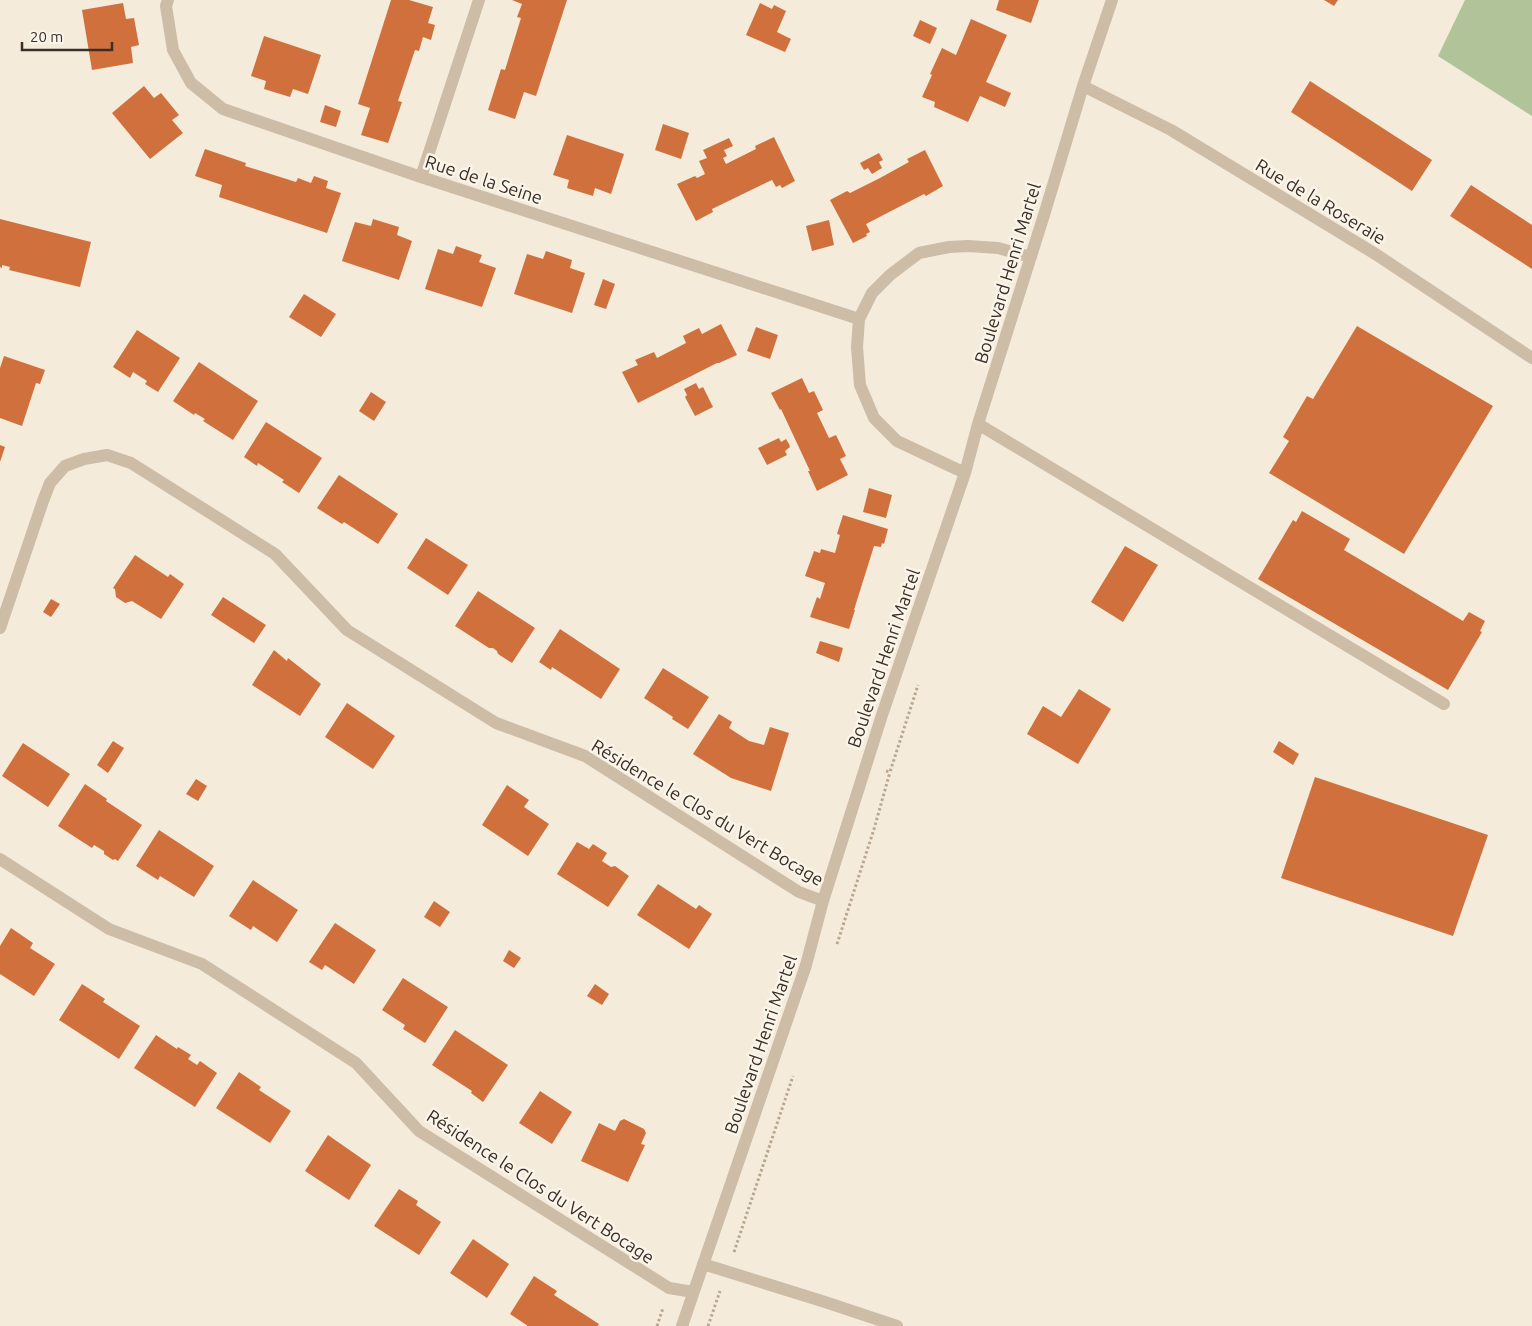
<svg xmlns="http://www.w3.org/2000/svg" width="1532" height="1326" font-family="Ubuntu,sans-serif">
<rect width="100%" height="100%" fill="#f4ebdb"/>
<path fill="#b1c499" d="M 1465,0 L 1532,0 L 1532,116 L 1438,56 Z"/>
<path fill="#d0713d" d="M 391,0 L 409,0 L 433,7 L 428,23 L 435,25 L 431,40 L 423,37 L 419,51 L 415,50 L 398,101 L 402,102 L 388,143 L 361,135 L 370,108 L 358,104 Z
M 512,0 L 567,0 L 536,96 L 524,92 L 515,119 L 488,110 L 501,69 L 505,70 L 521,18 L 517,17 L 522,4 Z
M 999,0 L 1039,0 L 1031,23 L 996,10 Z
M 1324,0 L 1338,0 L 1334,6 Z
M 123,3 L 126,19 L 134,18 L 139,45 L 131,47 L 133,63 L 92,70 L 82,10 Z
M 760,3 L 772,9 L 774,5 L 786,11 L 777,32 L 791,39 L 785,52 L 746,35 Z
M 971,19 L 1007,35 L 986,82 L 1011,93 L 1005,107 L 980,96 L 968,122 L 934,107 L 935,102 L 922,97 L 932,75 L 930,74 L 942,48 L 956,55 Z
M 920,20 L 937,28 L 930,44 L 913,36 Z
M 264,36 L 321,55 L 308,94 L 293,89 L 290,97 L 264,89 L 266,81 L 251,76 Z
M 1310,81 L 1432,160 L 1412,191 L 1291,112 Z
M 144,86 L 154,98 L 161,93 L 179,115 L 172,120 L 183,133 L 150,159 L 112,113 Z
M 325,105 L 341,111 L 336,127 L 320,122 Z
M 663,124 L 689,133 L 681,159 L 655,150 Z
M 567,135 L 624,154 L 611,194 L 595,188 L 593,196 L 567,188 L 569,180 L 553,175 Z
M 774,137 L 795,181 L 782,188 L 780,185 L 776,187 L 772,180 L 712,209 L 713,212 L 696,221 L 677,184 L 695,176 L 697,178 L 705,174 L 699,161 L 707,158 L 703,150 L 729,138 L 733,146 L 724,150 L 727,156 L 723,158 L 726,164 L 756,149 L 755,146 Z
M 205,149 L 246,163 L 245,166 L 296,182 L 298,178 L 311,183 L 314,176 L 328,181 L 326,188 L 341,193 L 327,233 L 219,197 L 222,185 L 195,176 Z
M 925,150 L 943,186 L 926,196 L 924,194 L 866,224 L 870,232 L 866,234 L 867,236 L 853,243 L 830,200 L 847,191 L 850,193 L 880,178 L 909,162 L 907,159 Z
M 879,153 L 883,160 L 879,162 L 882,168 L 872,174 L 868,168 L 864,170 L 860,163 Z
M 1471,185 L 1532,225 L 1532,269 L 1450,216 Z
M 0,219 L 91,242 L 80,287 L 9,270 L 10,267 L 2,265 L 2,268 L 0,267 Z
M 373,219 L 399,227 L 397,235 L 412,241 L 399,280 L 342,261 L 355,222 L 371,226 Z
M 829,220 L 834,245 L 812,251 L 806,226 Z
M 456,246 L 482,255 L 479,262 L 496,268 L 482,307 L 425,289 L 438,249 L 453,254 Z
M 546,251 L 572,260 L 570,268 L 585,273 L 572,313 L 514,294 L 527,254 L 543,259 Z
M 603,279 L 615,284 L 606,309 L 594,305 Z
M 304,294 L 336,314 L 321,337 L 289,317 Z
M 721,324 L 737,355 L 719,363 L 717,363 L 638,403 L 622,372 L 638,365 L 635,360 L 654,352 L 657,358 L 686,343 L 683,336 L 699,328 L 702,334 Z
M 1357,326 L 1493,406 L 1404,554 L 1269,473 L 1289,441 L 1283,437 L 1307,396 L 1313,399 Z
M 756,327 L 778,335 L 770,359 L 747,351 Z
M 137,330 L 180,358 L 158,392 L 145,384 L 147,381 L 133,372 L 130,378 L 113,367 Z
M 4,356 L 45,370 L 40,384 L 36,383 L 22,426 L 0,418 L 0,368 Z
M 199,362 L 258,401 L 233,440 L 203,421 L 205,419 L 195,413 L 194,415 L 173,401 Z
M 802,378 L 809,393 L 814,391 L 823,410 L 817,413 L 829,438 L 836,435 L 846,456 L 840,459 L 848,475 L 817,491 L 808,471 L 810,471 L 781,409 L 780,410 L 771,393 Z
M 696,383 L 699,389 L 703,387 L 713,407 L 695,416 L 685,397 L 687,395 L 684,389 Z
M 371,392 L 386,402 L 374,421 L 359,411 Z
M 266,422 L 322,458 L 299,493 L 282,482 L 284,480 L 258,463 L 257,466 L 244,457 Z
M 779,438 L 781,442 L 786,439 L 789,444 L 790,447 L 785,451 L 787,455 L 767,465 L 758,448 Z
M 0,445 L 5,447 L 0,462 Z
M 339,475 L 398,514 L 378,544 L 344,522 L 342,524 L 317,508 Z
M 869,488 L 892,495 L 886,518 L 863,512 Z
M 1302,511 L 1350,539 L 1344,550 L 1463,621 L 1469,612 L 1485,621 L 1480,631 L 1482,632 L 1448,690 L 1258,579 L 1293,520 L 1296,522 Z
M 843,515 L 888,529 L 884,544 L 882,543 L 881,547 L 874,546 L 854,610 L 855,610 L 849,629 L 810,617 L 817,597 L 820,599 L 825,583 L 805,576 L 814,551 L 820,553 L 821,549 L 835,553 L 840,535 L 837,534 Z
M 426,538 L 468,565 L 448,595 L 407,568 Z
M 1125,546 L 1158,565 L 1123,622 L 1091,602 Z
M 135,555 L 168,577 L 170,574 L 184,584 L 161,619 L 132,601 L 125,603 L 116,597 L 115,589 L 113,588 Z
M 478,591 L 535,628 L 512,663 L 498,654 L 497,651 L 493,648 L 489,648 L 455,626 Z
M 223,597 L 266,625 L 254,643 L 211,615 Z
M 51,599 L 60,604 L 51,617 L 43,612 Z
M 560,629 L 620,669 L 601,699 L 552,667 L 551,670 L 539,662 Z
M 820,641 L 843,648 L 839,662 L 816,653 Z
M 274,650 L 287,661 L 288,658 L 321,684 L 300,716 L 252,685 Z
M 663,668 L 709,697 L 688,729 L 672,719 L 673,717 L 644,698 Z
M 1079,689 L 1111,709 L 1078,764 L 1027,734 L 1043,706 L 1061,717 Z
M 347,703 L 395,736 L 373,769 L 325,737 Z
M 719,714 L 732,722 L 729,728 L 749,741 L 764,745 L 770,727 L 789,733 L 771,791 L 731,778 L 693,754 Z
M 113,741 L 124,748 L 108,773 L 97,765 Z
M 1279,741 L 1299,754 L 1293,765 L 1273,752 Z
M 23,743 L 70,774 L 48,807 L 2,776 Z
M 1315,777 L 1488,835 L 1453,936 L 1281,878 Z
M 196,779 L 207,786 L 198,801 L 186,794 Z
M 85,784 L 107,799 L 106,801 L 142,825 L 118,861 L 115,859 L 113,860 L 104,854 L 104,851 L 94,845 L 92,848 L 58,826 Z
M 507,785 L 529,800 L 524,807 L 549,824 L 528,856 L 482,825 Z
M 159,830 L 214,866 L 194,897 L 160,876 L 158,880 L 136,866 Z
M 577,842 L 589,849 L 593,844 L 607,853 L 602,861 L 611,867 L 615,866 L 629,876 L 608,907 L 557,874 Z
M 253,880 L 298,910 L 277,942 L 253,926 L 251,930 L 229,916 Z
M 658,884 L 696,909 L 699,905 L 712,914 L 689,949 L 637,915 Z
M 434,901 L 450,912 L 440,927 L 424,917 Z
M 335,923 L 376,950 L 354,984 L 325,965 L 322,970 L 309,962 Z
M 11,928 L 33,943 L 30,948 L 55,964 L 34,996 L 0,974 L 0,946 Z
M 509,950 L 521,958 L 514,968 L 503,961 Z
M 403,978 L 448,1007 L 425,1043 L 403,1029 L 405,1025 L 382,1010 Z
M 82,984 L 105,999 L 103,1002 L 140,1026 L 119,1059 L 59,1020 Z
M 595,984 L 609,994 L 602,1005 L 587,996 Z
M 455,1030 L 508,1065 L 483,1102 L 471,1093 L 472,1091 L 432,1065 Z
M 156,1035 L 177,1049 L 178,1047 L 191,1055 L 188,1059 L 197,1065 L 200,1061 L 217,1073 L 195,1107 L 134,1068 Z
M 239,1072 L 261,1087 L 259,1090 L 291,1111 L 270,1143 L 216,1108 Z
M 540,1091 L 572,1112 L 552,1144 L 519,1123 Z
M 624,1119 L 644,1129 L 646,1133 L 641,1144 L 645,1145 L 628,1182 L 581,1161 L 599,1123 L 615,1131 L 620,1121 Z
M 328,1135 L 371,1165 L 349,1200 L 305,1171 Z
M 399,1189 L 418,1201 L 416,1205 L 441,1222 L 419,1255 L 374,1226 Z
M 473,1239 L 509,1264 L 487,1298 L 450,1273 Z
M 534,1276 L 557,1291 L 554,1295 L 599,1324 L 598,1326 L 528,1326 L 510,1314 Z"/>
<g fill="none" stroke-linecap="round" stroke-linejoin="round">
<path stroke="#b9a690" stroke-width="3" stroke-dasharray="2.5 2.5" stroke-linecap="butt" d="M 886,771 L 890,772 L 918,685
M 837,944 L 874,829 L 890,772
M 734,1252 L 793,1076
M 657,1326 L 663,1308
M 708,1326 L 720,1291"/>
<path stroke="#cdbca6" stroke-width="12" d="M 168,0 L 166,6 L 173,50 L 191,83 L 223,109 L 421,177 L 859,319
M 1083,86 L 1171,130 L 1377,255 L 1532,358
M 421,177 L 479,0
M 978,424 L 1444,704
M 965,473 L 897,441 L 874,418 L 860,385 L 857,347 L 859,319 L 872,293 L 890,275 L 919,253 L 949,247 L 968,246 L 998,248 L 1031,257
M 0,628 L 43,501 L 50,483 L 65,466 L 84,459 L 107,455 L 131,463 L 275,554 L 347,630 L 496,723 L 585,756 L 799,892 L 823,901
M 0,859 L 109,929 L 202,964 L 356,1063 L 419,1131 L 669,1288 L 693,1292
M 703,1264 L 825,1302 L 897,1326
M 682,1326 L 806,965 L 823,901 L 882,715 L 965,473 L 978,424 L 1044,215 L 1083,86 L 1112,0"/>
</g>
<g text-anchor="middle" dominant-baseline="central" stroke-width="5" stroke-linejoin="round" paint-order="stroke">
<g font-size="18" fill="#382f27" stroke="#fbf4e8">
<text transform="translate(484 179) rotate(18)">Rue de la Seine</text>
<text transform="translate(1321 201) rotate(31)">Rue de la Roseraie</text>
<text transform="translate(1007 273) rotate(-73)">Boulevard Henri Martel</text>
<text transform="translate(883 658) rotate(-71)">Boulevard Henri Martel</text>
<text transform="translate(708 812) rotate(31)">Résidence le Clos du Vert Bocage</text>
<text transform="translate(760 1044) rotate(-71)">Boulevard Henri Martel</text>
<text transform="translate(541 1186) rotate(33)">Résidence le Clos du Vert Bocage</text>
</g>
</g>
<path d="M22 42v8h90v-8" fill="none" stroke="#382f27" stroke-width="2.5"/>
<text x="30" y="42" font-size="15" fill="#382f27" stroke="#fbf4e8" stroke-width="4" paint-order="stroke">20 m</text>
</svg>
